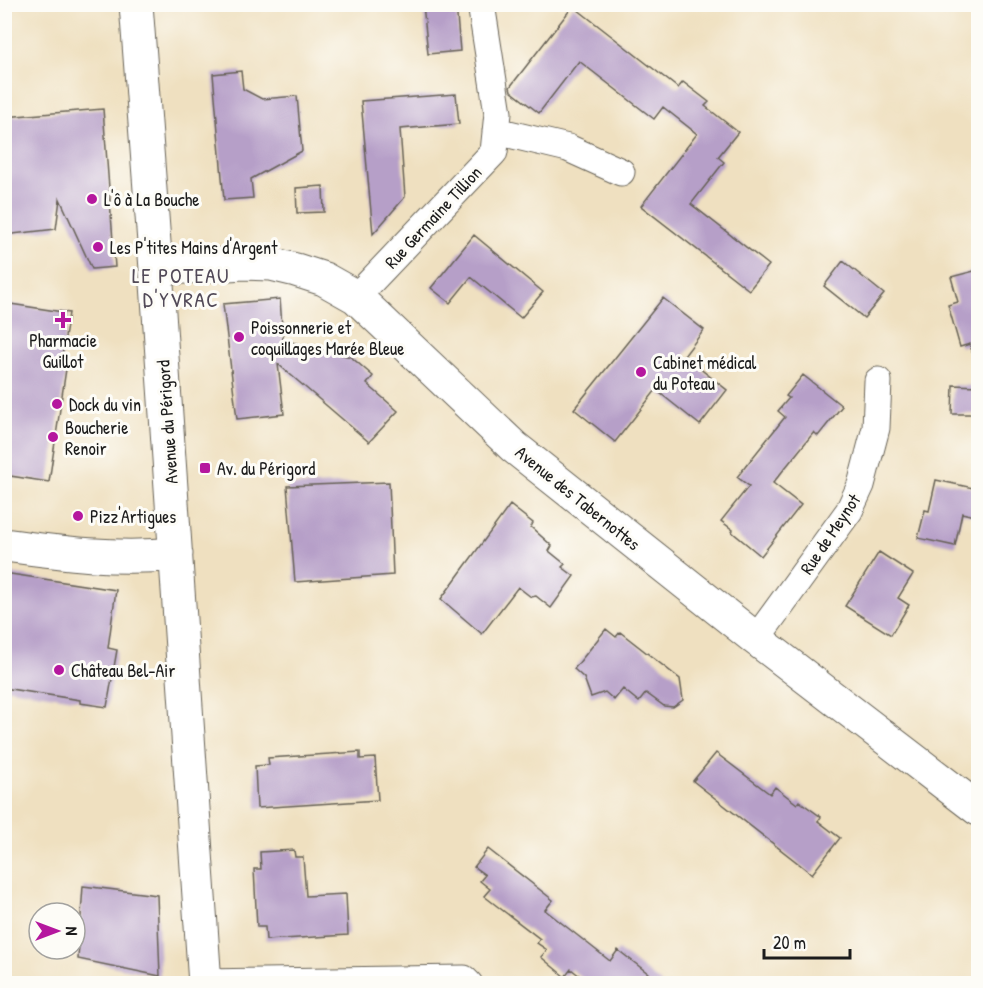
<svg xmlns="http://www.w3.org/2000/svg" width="983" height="988" font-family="'Patrick Hand',sans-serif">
<rect width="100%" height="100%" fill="#fdfcf7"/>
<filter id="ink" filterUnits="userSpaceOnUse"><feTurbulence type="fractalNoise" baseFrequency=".0167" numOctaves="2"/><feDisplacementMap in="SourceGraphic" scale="12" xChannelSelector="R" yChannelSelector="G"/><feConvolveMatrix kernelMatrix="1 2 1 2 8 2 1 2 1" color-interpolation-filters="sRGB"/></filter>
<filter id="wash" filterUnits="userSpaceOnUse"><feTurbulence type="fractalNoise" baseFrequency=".008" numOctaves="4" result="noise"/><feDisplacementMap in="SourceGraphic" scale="24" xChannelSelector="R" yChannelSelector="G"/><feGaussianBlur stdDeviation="1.35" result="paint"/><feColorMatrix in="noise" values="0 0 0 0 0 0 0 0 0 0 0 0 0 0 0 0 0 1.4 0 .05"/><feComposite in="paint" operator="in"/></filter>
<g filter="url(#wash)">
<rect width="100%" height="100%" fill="#efe0c0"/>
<g id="blocks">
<path fill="#b69fc8" d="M 423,4 L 456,4 L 460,51 L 428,54 Z
M 573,6 L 678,88 L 683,82 L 709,102 L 705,106 L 738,132 L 718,157 L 724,162 L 691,204 L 769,265 L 749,290 L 641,206 L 697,134 L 663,107 L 654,119 L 579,61 L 539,113 L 511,91 L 510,87 Z
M 241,71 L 243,89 L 262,99 L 297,96 L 302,151 L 251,179 L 253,198 L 224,200 L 213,74 Z
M 456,94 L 459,124 L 400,129 L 405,197 L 373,234 L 361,101 Z
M 103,109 L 115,267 L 92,269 L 60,199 L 56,229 L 4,235 L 4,117 Z
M 323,186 L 324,212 L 297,213 L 296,188 Z
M 474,235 L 543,292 L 521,318 L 471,277 L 450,303 L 431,288 Z
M 843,261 L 884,294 L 864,318 L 824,286 Z
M 978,270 L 978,352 L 972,352 L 970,344 L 960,347 L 948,305 L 958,302 L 951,277 Z
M 663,298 L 704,330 L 684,356 L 727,390 L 700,425 L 656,390 L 615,442 L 574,409 Z
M 280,299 L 283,340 L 351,357 L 373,376 L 367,384 L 398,411 L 369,442 L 278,364 L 284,414 L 237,419 L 223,304 Z
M 4,303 L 69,313 L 60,368 L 66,369 L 49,482 L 4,475 Z
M 803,375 L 842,406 L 818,436 L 814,432 L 773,483 L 801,505 L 761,556 L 732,532 L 733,530 L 721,521 L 749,486 L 737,477 L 785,417 L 778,411 L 789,398 L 786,396 Z
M 953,385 L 978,386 L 978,414 L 952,414 Z
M 936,480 L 978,489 L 978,517 L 962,513 L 955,546 L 918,538 L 925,510 L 929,511 Z
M 389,482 L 393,575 L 295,582 L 287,486 Z
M 510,505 L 533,523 L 531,527 L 552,546 L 549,551 L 565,564 L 562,567 L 574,576 L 551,608 L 536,596 L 531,597 L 518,587 L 482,634 L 441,599 Z
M 879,552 L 913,574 L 898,598 L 909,605 L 891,635 L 845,606 Z
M 4,573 L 116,590 L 108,648 L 117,650 L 107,707 L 80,703 L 80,700 L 4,688 Z
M 606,629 L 616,637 L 620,632 L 680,679 L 683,700 L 673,707 L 664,706 L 646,693 L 639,702 L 623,689 L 614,700 L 605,692 L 591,697 L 584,678 L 574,669 Z
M 360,752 L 360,759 L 375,758 L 378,800 L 257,808 L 255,766 L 269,765 L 268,758 Z
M 716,753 L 770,794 L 775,787 L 797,804 L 799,801 L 821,817 L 818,821 L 840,838 L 812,874 L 693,781 Z
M 488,849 L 553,900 L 545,910 L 610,961 L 618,950 L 662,984 L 590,984 L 571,969 L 565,977 L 541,957 L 547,950 L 537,943 L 540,939 L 484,896 L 490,889 L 480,881 L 485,875 L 474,867 Z
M 294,850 L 295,857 L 303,857 L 306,896 L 346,894 L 348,935 L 266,940 L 265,927 L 257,927 L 254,869 L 261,869 L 260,852 Z
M 83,886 L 157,895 L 160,976 L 78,959 Z"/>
</g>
</g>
<g filter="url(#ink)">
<use href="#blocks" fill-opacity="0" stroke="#666155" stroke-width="1.5"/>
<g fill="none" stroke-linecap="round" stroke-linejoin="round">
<defs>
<path id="street" d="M 496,131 L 568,148 L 621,172
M 356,297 L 494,152 L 498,113 L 481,4
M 756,639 L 849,511 L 861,485 L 876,428 L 878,381
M 205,983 L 464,979 L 469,984"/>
<path id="secondary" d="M 136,4 L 156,269 L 205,984
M 156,269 L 243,263 L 271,264 L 296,270 L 324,279 L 356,297 L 514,447 L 756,639 L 978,809
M 4,545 C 63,553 117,560 176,554"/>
</defs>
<use href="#street" stroke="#666155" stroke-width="29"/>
<use href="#secondary" stroke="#666155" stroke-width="35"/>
<use href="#street" stroke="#fff" stroke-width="27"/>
<use href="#secondary" stroke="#fff" stroke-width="33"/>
</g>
</g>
<g fill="#b5179e" stroke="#fdfcf7" stroke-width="2">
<circle cx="92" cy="199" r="6"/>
<circle cx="98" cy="247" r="6"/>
<path d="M60 311h6v6h6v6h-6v6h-6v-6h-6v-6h6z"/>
<circle cx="239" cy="337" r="6"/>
<circle cx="641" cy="372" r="6"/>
<circle cx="57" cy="404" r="6"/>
<circle cx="53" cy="437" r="6"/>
<rect x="199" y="462" width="12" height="12" rx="3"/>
<circle cx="78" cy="516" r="6"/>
<circle cx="59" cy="670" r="6"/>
</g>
<g text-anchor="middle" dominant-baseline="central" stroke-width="6" stroke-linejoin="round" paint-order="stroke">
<g font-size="18" fill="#1c1c1c" stroke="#fdfcf7" text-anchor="start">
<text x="104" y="199">L'ô à La Bouche</text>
<text x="110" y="247">Les P'tites Mains d'Argent</text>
<text x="251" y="327">Poissonnerie et<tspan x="251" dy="21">coquillages Marée Bleue</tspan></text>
<text x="63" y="340" text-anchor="middle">Pharmacie<tspan x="63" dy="21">Guillot</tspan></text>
<text x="653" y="362">Cabinet médical<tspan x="653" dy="21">du Poteau</tspan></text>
<text x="69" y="404">Dock du vin</text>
<text x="65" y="427">Boucherie<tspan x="65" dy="21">Renoir</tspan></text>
<text x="217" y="468">Av. du Périgord</text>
<text x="90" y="516">Pizz'Artigues</text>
<text x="71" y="670">Château Bel-Air</text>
</g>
<g font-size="18" fill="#1c1c1c" stroke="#fdfcf7">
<text transform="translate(433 217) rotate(-47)">Rue Germaine Tillion</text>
<text transform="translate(167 422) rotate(-94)">Avenue du Périgord</text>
<text transform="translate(578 498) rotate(39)">Avenue des Tabernottes</text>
<text transform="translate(830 534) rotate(-56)">Rue de Meynot</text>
</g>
<g font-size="21" letter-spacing="1.5" fill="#524a58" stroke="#fdfcf7">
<text x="181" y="275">LE POTEAU<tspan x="181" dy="24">D'YVRAC</tspan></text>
</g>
</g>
<rect width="983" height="988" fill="none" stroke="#fdfcf7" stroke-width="24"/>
<g transform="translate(57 931) rotate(90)"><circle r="28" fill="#fdfcf7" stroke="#a3a29f" stroke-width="1.5"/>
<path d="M0-4.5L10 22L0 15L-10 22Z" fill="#b5179e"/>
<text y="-9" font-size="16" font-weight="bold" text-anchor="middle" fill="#1c1c1c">N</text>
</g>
<path d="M764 949v9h86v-9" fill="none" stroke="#1c1c1c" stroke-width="3"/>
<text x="773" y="949" font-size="18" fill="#1c1c1c" stroke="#fdfcf7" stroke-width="4.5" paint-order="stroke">20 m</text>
</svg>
